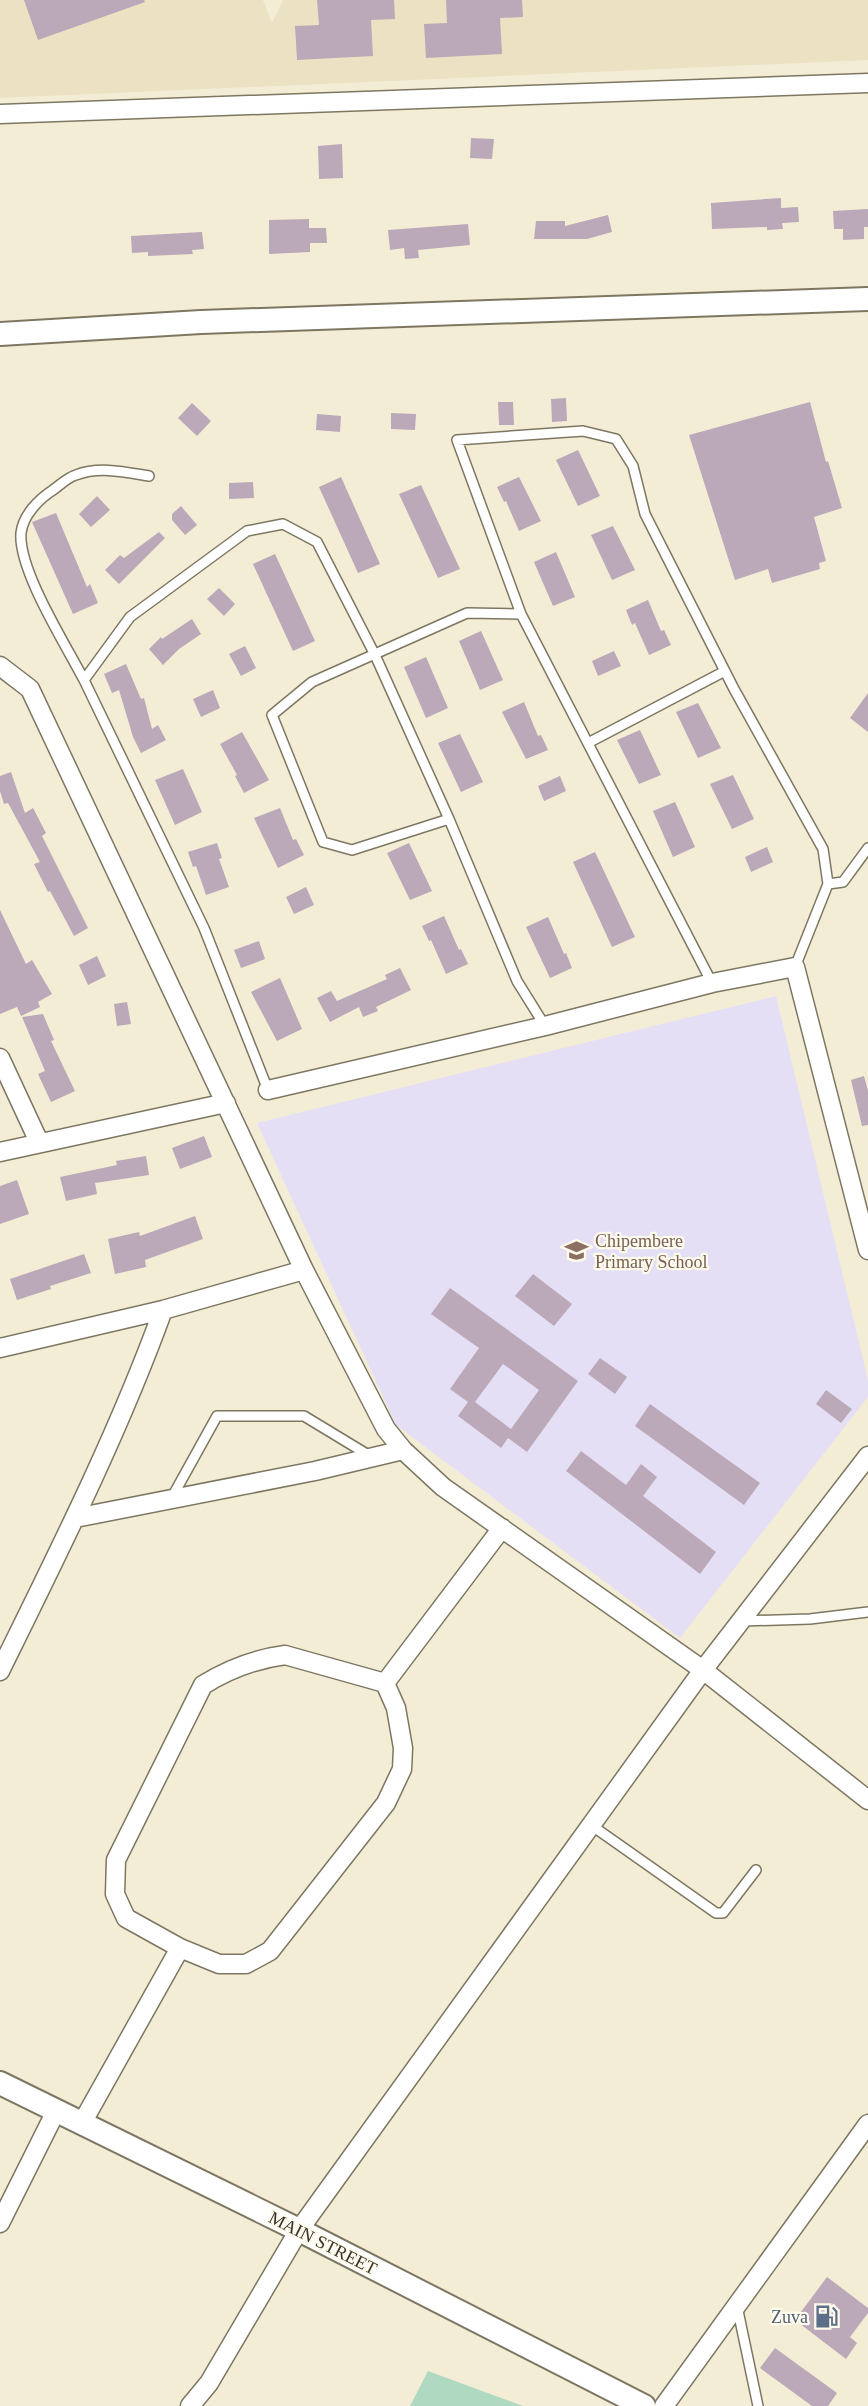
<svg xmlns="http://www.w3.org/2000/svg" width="868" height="2406" font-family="'Times New Roman',serif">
<rect width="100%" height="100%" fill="#f4edd6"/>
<path fill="#ebe2c4" d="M 0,0 L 263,0 L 272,23 L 283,0 L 868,0 L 868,60 L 0,98 Z"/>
<path fill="#e5dff5" d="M 776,996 L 868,1380 L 868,1397 L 680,1638 L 396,1425 L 257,1123 Z"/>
<path fill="#afd9c1" d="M 428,2371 L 523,2406 L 410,2406 Z"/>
<path fill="#bba8b8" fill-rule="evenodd" d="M 24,0 L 144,0 L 145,2 L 38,40 Z
M 317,0 L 394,0 L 395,19 L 371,20 L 373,56 L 297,60 L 295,26 L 319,25 Z
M 446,0 L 522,0 L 523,17 L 500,18 L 502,54 L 426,58 L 424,24 L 447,23 Z
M 471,138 L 494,139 L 492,159 L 470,158 Z
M 342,144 L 343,178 L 319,179 L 318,146 Z
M 781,198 L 781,208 L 798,207 L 799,222 L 782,223 L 783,229 L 767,230 L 767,227 L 712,229 L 711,203 Z
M 868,209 L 868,227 L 864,227 L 864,239 L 843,240 L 843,229 L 834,229 L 833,211 Z
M 608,215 L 612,232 L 587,239 L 534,239 L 536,221 L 565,221 L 565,226 Z
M 309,219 L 309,228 L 326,228 L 327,243 L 310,243 L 310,252 L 269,254 L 269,220 Z
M 468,224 L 470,245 L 418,250 L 419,258 L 405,259 L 404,248 L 390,250 L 388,230 Z
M 202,232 L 204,249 L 192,250 L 193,254 L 148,256 L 148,252 L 132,253 L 131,236 Z
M 566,398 L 567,421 L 552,422 L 551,399 Z
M 498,402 L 513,402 L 514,425 L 499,425 Z
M 810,402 L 826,462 L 828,461 L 842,508 L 814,517 L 826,561 L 819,563 L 820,569 L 772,583 L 768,569 L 735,580 L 689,435 Z
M 192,403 L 211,421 L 197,436 L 178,418 Z
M 391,413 L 416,414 L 415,430 L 391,429 Z
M 317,414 L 341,416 L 340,432 L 316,430 Z
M 578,450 L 600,496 L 578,506 L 556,460 Z
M 341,477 L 380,564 L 358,573 L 319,487 Z
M 519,477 L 541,521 L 519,531 L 506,501 L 504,502 L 497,487 Z
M 253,482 L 254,498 L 229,499 L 229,483 Z
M 421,485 L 460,569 L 438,578 L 399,494 Z
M 97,496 L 110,510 L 91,527 L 79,514 Z
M 181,506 L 197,525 L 185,535 L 172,520 L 172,514 Z
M 56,513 L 87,587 L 90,584 L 98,603 L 73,614 L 32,522 Z
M 613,526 L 635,570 L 612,580 L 591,535 Z
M 159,532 L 165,538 L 119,584 L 105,570 L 120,555 L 124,558 Z
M 556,552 L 575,597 L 553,606 L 534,562 Z
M 275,554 L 315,641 L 293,651 L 253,564 Z
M 219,588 L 235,604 L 224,616 L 207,599 Z
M 648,600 L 661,631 L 664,630 L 671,645 L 649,655 L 635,623 L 632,625 L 626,610 Z
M 192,619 L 201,634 L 179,649 L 163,665 L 149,649 L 161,637 L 162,639 Z
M 481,631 L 503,680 L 480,690 L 459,641 Z
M 245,646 L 256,668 L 241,676 L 229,654 Z
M 614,651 L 621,666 L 598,676 L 592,661 Z
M 426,657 L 448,708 L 426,718 L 404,667 Z
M 126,664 L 141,699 L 144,698 L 152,729 L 158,725 L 166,740 L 141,753 L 133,737 L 119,690 L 112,693 L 104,674 Z
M 213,690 L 220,708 L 201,717 L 193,699 Z
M 868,693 L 868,732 L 850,718 Z
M 524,702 L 538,736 L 541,735 L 548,750 L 526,759 L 502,712 Z
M 698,703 L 721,748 L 698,758 L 676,712 Z
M 640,730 L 661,775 L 639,784 L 617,740 Z
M 242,732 L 269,780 L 244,793 L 235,776 L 237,775 L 220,744 Z
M 460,734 L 483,782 L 461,792 L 438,743 Z
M 183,769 L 202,812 L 175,825 L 155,780 Z
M 11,772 L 25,813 L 33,808 L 46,833 L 42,836 L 88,928 L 74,936 L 50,891 L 48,892 L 34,864 L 40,862 L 8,803 L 4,804 L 0,791 L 0,776 Z
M 733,775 L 754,819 L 732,829 L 710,784 Z
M 560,776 L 566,791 L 544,801 L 538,786 Z
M 675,802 L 695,847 L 673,857 L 653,811 Z
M 280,808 L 293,840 L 296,839 L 304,855 L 278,868 L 254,818 Z
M 217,843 L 222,858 L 219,859 L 229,887 L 206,895 L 196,866 L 193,867 L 188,852 Z
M 409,843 L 432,891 L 410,900 L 387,853 Z
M 767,847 L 773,862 L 751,872 L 745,857 Z
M 595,852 L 635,937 L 612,947 L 573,862 Z
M 306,887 L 314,905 L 294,914 L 286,897 Z
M 0,910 L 26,964 L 32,960 L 52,994 L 38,1002 L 40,1007 L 21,1016 L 17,1007 L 0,1014 Z
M 444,916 L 459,950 L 461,949 L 468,964 L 446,974 L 431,940 L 429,941 L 422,926 Z
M 548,917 L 564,954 L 566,953 L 572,968 L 550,978 L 526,927 Z
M 259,941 L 265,959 L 241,968 L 234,950 Z
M 97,956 L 106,976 L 88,985 L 79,965 Z
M 400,968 L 411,990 L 376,1007 L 378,1011 L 363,1017 L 359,1007 L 330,1022 L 317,998 L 331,991 L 337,1001 L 387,979 L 385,975 Z
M 280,978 L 302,1029 L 277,1041 L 251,992 Z
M 127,1002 L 131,1024 L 117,1026 L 114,1004 Z
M 43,1014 L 54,1040 L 51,1041 L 75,1091 L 51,1102 L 38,1074 L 45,1071 L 22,1017 Z
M 864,1076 L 868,1091 L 868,1125 L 862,1126 L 851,1080 Z
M 204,1136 L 212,1157 L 180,1169 L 172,1148 Z
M 146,1156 L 149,1175 L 95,1183 L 97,1194 L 66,1201 L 60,1177 L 117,1165 L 116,1161 Z
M 17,1180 L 29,1214 L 0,1224 L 0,1186 Z
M 195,1216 L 203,1239 L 145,1260 L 146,1267 L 115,1274 L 108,1239 L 139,1232 L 140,1236 Z
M 84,1254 L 91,1273 L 50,1286 L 51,1289 L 17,1300 L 10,1279 Z
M 533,1274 L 572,1304 L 554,1326 L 515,1296 Z
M 450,1288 L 578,1381 L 527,1452 L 508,1438 L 501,1448 L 458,1416 L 468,1402 L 450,1389 L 479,1348 L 431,1314 ZM 503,1364 L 539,1390 L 511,1429 L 475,1402 Z
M 600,1358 L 627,1377 L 615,1394 L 588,1374 Z
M 826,1390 L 852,1409 L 841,1423 L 816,1404 Z
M 650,1404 L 760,1483 L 744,1505 L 635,1426 Z
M 581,1451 L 626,1485 L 641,1464 L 657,1477 L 643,1496 L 716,1552 L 700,1574 L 566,1471 Z
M 827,2277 L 868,2308 L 868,2313 L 850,2337 L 857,2343 L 846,2359 L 795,2320 Z
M 775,2348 L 837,2393 L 828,2406 L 812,2406 L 760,2368 Z"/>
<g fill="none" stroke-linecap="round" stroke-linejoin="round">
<defs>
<path id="service" d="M 84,680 C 66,645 18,570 21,533 C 23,515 39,499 53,490 C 60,485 68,477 76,475 C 99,466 125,472 149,476
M 588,743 L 725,671
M 449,819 L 352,850 L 323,842 L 272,715 L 312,682 L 467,613 L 521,614
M 828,884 L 843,882 L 868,848
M 712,983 L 521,614 L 457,440 L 583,431 L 616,439 L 633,466 L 645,514 L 734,689 L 823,849 L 828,884 L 795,967
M 268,1090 L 204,928 L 84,680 L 130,617 L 247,531 L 283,524 L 317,542 L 375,655 L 449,819 L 517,981 L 545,1026
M 171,1499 L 217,1416 L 304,1416 L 370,1456
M 742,1621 L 810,1619 L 868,1612
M 591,1825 L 716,1913 L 723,1913 L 756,1870
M 737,2306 L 758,2406"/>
<path id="minor" d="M 0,114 L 868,83
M 0,666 L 30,689 L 304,1270 L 386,1429 L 403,1450 L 443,1487 L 703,1670 L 868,1800
M 0,1058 L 39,1142
M 268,1090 L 545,1026 L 712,983 L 795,967 L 868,1250
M 0,1152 L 226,1103
M 0,1348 L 163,1310 L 304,1270
M 75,1518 L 315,1471 L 403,1450
M 285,1655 L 385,1683 L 396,1708 L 403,1748 L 402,1769 L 386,1803 L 270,1951 L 246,1964 L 219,1964 L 180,1948 L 126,1918 L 115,1894 L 116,1860 L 203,1685 C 229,1669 255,1659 285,1655 Z
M 0,1671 C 58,1553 118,1434 163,1310
M 385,1683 L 502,1528
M 82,2123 L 180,1948
M 0,2223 L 56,2111
M 190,2406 L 209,2383 L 299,2230 L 703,1670 L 868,1456
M 664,2406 L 868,2124"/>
<path id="tertiary" d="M 0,334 L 201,322 L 868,299
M 0,2083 L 299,2230 L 644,2406"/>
</defs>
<use href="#service" stroke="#7d7762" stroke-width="12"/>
<use href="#minor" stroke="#7d7762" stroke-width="21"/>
<use href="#tertiary" stroke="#7d7762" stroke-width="26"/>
<use href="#service" stroke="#fff" stroke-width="9"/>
<use href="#minor" stroke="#fff" stroke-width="18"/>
<use href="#tertiary" stroke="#fff" stroke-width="22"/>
</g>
<defs>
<symbol id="school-bare" viewBox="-9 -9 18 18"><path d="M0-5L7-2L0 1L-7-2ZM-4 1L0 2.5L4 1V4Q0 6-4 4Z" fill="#8d6e63" stroke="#fffbec" stroke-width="2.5" paint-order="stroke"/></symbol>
<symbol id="fuel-bare" viewBox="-9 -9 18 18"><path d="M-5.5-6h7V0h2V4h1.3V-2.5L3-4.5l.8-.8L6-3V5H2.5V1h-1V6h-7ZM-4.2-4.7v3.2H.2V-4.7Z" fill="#5c6f8a" stroke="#fffbec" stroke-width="2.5" paint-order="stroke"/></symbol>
</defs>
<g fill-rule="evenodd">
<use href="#school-bare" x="560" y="1234" width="33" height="33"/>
<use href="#fuel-bare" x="810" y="2300" width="33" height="33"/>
</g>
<g text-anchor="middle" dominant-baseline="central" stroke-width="4.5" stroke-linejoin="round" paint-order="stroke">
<g font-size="18" fill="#785e54" stroke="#fffbec" text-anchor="start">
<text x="595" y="1241">Chipembere<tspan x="595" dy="21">Primary School</tspan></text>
</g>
<g font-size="18" fill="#36342b" stroke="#fffbec">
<text transform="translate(323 2243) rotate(27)">MAIN STREET</text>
</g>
<g font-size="18" fill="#4e5e75" stroke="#fffbec" text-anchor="end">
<text x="808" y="2317">Zuva</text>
</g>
</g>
</svg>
